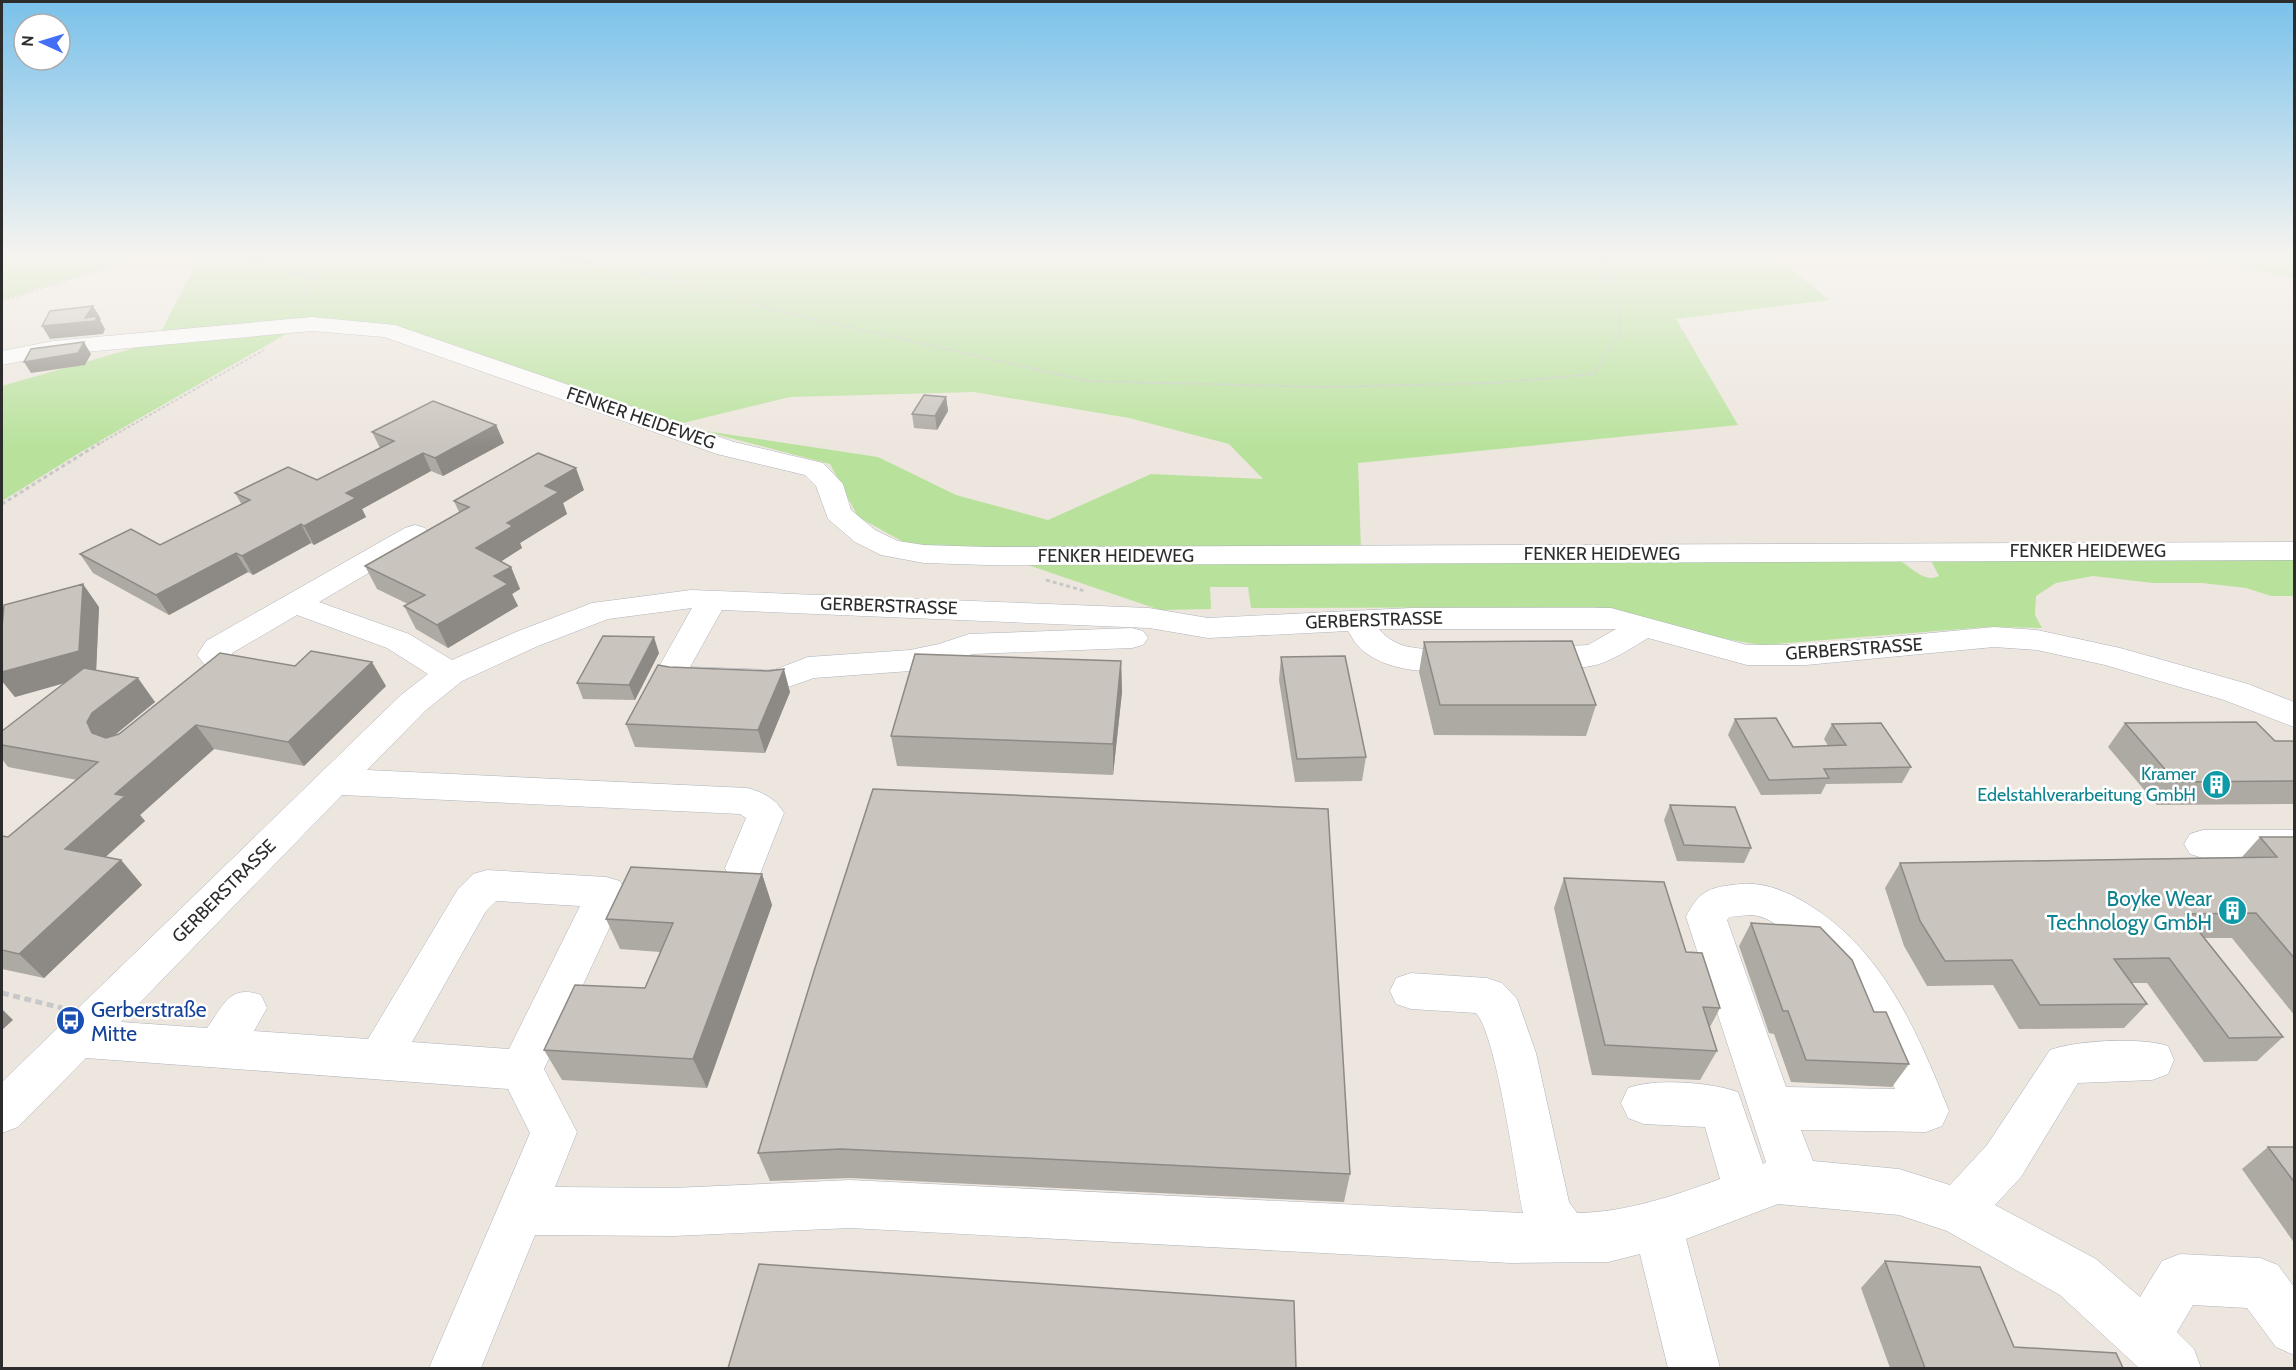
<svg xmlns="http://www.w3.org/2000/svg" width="2296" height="1370" font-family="Cabin,sans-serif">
<rect width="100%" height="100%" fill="#ede6de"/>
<path fill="#b8e29c" d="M 2,256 L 176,256 L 131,259 L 2,300 Z
M 200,256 L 1775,256 L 1829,300 L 1676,319 L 1738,425 L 1358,463 L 1361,549 L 988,552 L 909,545 L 858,517 L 830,464 L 699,430 L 878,457 L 956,495 L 1048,520 L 1151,474 L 1263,479 L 1229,444 L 1129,418 L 974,392 L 790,397 L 679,424 L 392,327 L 160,334 Z
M 2190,256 L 2294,256 L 2294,278 Z
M 293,330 L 79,453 L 2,501 L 2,386 L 148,344 Z
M 2058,558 L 2294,559 L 2294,596 L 2271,596 L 2246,588 L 2202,583 L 2153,583 L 2093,576 L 2056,583 L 2036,596 L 2035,615 L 2042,628 L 1987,627 L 1763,645 C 1705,638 1651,616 1593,607 L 1251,608 L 1248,587 L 1210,587 L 1211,609 L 1160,610 L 1022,563 L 1673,559 L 1902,562 C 1913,569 1925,583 1939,576 L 1931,561 Z"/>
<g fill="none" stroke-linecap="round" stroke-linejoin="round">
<defs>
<path id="minor" d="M 312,317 L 395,325 L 734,442 L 823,463 L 843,484 L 851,510 L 875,530 L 898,541 L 924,545 L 987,547 L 2294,542 L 2294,560 L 987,565 L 924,563 L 881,555 L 855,542 L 828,519 L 816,486 L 805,475 L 717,454 L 384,337 L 312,331 L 53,355 L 2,365 L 2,351 L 53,341 Z
M 415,525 L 425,528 L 429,534 L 425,540 L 319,602 L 409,634 L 452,660 L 516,632 L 592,603 L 691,590 L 1149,608 L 1208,618 L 1411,608 L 1611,608 L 1747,645 L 1806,645 L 1994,627 L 2037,630 L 2120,648 L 2248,684 L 2294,702 L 2294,727 L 2224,700 L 2105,665 L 2037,650 L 1994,647 L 1806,665 L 1747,665 L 1648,638 C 1635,646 1621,655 1607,661 C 1589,670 1541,672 1523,666 L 1518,659 L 1523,652 L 1534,648 L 1588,645 L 1616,629 L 1379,629 C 1404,660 1444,643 1476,652 L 1481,659 L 1476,666 C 1444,675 1394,674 1366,653 C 1358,648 1353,639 1348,631 L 1208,638 L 1149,628 L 722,610 L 690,667 L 774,670 L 808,657 L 910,650 L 939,644 L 969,634 L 1132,628 L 1143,631 L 1148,638 L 1143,645 L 1132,648 L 973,654 L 910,671 L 814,678 L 774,692 L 677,688 L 665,685 L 656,672 L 692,608 L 608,619 L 538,646 L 462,681 L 425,711 L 367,770 L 747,788 C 763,792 776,799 784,813 L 758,879 L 744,883 L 730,879 L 725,868 L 746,818 L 740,814 L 342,795 L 121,1022 L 207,1028 C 224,1005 229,984 261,995 L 267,1008 L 254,1031 L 368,1039 L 458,889 L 473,874 L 487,870 L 606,877 L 620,881 L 626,892 L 544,1069 L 577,1132 L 555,1187 L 673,1188 L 850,1180 L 1523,1213 C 1515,1175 1497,1036 1476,1013 L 1411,1009 L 1396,1004 L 1390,991 L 1396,978 L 1411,973 L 1487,978 L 1502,983 L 1517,999 L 1536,1053 L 1569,1202 L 1577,1213 C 1628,1212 1673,1196 1720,1179 L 1705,1127 L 1644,1124 L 1628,1118 L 1621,1103 L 1628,1088 C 1655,1078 1710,1082 1738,1092 L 1763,1164 L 1766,1162 L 1686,917 C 1700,889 1711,887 1741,884 C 1764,882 1786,891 1806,903 C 1883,949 1917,1031 1949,1111 L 1942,1126 L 1926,1132 L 1801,1130 L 1813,1161 L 1899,1169 L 1950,1185 L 1987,1145 L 2050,1050 C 2077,1040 2142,1037 2168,1046 L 2174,1060 L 2168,1074 L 2152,1080 L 2078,1083 L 2021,1177 L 1995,1205 L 2096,1259 L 2140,1297 L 2162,1261 L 2180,1254 L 2260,1258 L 2278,1265 L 2294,1287 L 2294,1355 L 2276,1347 L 2247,1308 L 2193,1305 L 2177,1332 L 2194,1349 L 2201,1368 L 2139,1368 L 2060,1295 L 1947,1231 L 1899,1215 L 1778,1204 L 1686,1239 L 1720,1368 L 1668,1368 L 1640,1254 L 1608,1262 L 1511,1263 L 850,1228 L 673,1236 L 535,1235 L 481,1368 L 429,1368 L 530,1133 L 508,1089 L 86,1058 L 18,1127 L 2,1133 L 2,1082 L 401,695 L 428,674 L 387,648 L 297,615 L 232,653 L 239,662 C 233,684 210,701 188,695 L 183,687 L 188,679 L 205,665 L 197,655 L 206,641 L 405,528 ZM 496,901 L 580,906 L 509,1049 L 412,1042 L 486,911 ZM 1750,915 C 1764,915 1776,924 1787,932 C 1843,970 1873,1028 1895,1089 L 1786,1087 L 1727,920 L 1730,917 Z
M 2203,830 L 2294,830 L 2294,858 L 2203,858 L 2190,854 L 2184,844 L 2190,834 Z"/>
</defs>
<use href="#minor" stroke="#aeb2bc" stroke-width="1"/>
<path stroke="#c8c8c8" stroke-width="2" stroke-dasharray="3 2" stroke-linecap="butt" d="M 244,256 L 288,273 L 311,275 L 301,307
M 545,256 L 649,274 L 774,310 L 1088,381 L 1323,387 L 1492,383 L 1594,374 L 1620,331 L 1618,289 L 1605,256
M 141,258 L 151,256
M 2,301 L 142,256
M 97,445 L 264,350"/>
<path stroke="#c8c8c8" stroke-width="3" stroke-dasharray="4 3" stroke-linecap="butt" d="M 2,504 L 100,443
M 1046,580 L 1085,591"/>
<path stroke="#c8c8c8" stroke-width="5" stroke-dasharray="7 4.5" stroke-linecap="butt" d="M 2,993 L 62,1008"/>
<use href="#minor" fill="#fff" fill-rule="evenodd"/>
</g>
<path fill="#ada9a3" d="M 946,397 L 948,411 L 937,430 L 914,428 L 912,414 Z
M 496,425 L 504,443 L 443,476 L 431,471 L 362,509 L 366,517 L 314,545 L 311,543 L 253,575 L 248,572 L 169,615 L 93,573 L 80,554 L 160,545 L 242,505 L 235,493 L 317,480 L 380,448 L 372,432 Z
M 584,490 L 563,503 L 567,514 L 520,543 L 522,548 L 501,561 L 511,567 L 520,589 L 512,594 L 518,606 L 448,648 L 416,629 L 404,606 L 408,604 L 377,589 L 365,566 L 459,512 L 454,501 Z
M 99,607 L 96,670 L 155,702 L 114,736 L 386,686 L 304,766 L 214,749 L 140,815 L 145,821 L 105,857 L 121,860 L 142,885 L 44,978 L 2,969 L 2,836 L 8,837 L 77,780 L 8,767 L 2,759 L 2,731 L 65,683 L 15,697 L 2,681 L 2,627 Z
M 1424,642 L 1596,705 L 1586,736 L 1434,735 L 1419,672 Z
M 659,653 L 635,700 L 583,699 L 577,683 Z
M 1281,657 L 1366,757 L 1362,781 L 1295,782 L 1279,680 Z
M 1121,661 L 1122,692 L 1113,775 L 897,766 L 891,736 Z
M 790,692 L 765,753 L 635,747 L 626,724 Z
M 1735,719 L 1793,747 L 1828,746 L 1824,739 L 1832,724 L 1911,767 L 1902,783 L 1826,784 L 1821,794 L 1761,795 L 1728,735 Z
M 2125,723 L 2275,741 L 2295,741 L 2295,804 L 2157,805 L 2108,747 Z
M 1670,805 L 1751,848 L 1744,863 L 1677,861 L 1664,820 Z
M 2260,837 L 2295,837 L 2295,1016 L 2232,938 L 2205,938 L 2283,1037 L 2257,1061 L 2204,1062 L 2147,983 L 2132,983 L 2147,1004 L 2124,1028 L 2019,1029 L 1993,985 L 1927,986 L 1904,946 L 1885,888 L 1900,863 L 2242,857 Z
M 762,874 L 772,905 L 707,1088 L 562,1080 L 544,1050 L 645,988 L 660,952 L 620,949 L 606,919 Z
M 1564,878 L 1686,952 L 1720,1008 L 1710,1027 L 1717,1051 L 1700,1080 L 1592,1075 L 1554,908 Z
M 1751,923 L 1874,1012 L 1909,1064 L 1892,1087 L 1791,1082 L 1774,1034 L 1769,1033 L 1739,946 Z
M 815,968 L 1350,1174 L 1344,1202 L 850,1178 L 770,1181 L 758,1153 Z
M 2268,1147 L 2295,1147 L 2295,1244 L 2242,1169 Z
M 1885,1261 L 2014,1347 L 2123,1368 L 1890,1368 L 1861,1288 Z"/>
<path fill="#8d8984" d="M 93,306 L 101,319 L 100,320 L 105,329 L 103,334 L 50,339 L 42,326 L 85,318 Z
M 84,342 L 91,354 L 85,365 L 31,373 L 24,362 Z
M 946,397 L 948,411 L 937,430 L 935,416 Z
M 496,425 L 504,443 L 443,476 L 435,458 Z
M 423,453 L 431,471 L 362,509 L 366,517 L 314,545 L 304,526 L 346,493 Z
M 576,468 L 584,490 L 563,503 L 567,514 L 520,543 L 522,548 L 486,571 L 476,548 L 507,523 L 545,486 Z
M 301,524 L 311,543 L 253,575 L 242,556 Z
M 236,553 L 248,572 L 169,615 L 156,595 Z
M 511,567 L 520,589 L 512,594 L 518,606 L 448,648 L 437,625 L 494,576 Z
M 83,584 L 99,607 L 96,674 L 15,697 L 2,681 L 2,672 Z
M 654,637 L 659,653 L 635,700 L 629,685 Z
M 1121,661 L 1122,692 L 1113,775 L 1113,744 Z
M 372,662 L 386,686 L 304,766 L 288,742 Z
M 784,669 L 790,692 L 765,753 L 758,730 Z
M 138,678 L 155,702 L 112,737 L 106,747 L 92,733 L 87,722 L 92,713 Z
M 196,725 L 214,749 L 140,815 L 145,821 L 87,874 L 65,849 L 115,794 Z
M 121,860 L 142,885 L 44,978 L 19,954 Z
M 762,874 L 772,905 L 707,1088 L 693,1059 Z
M 2,1009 L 13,1020 L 2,1030 Z"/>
<path fill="#c9c4bd" stroke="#8d8984" stroke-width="1.5" d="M 93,306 L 85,318 L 97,316 L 95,321 L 42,326 L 50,311 Z
M 84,342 L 78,353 L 24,362 L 31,349 Z
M 924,395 L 946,397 L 935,416 L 912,414 Z
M 433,401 L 496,425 L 435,458 L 423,453 L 346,493 L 356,498 L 304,526 L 301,524 L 242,556 L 236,553 L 156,595 L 80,554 L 131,529 L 160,545 L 250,500 L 235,493 L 288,467 L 317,480 L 394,441 L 372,432 Z
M 538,453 L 576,468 L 545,486 L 559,492 L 507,523 L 513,526 L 476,548 L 511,567 L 494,576 L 508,584 L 437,625 L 404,606 L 425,595 L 365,566 L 469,507 L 454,501 Z
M 83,584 L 79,651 L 2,672 L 2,627 L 4,605 Z
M 603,636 L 654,637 L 629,685 L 577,683 Z
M 1572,641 L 1596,705 L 1440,705 L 1424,642 Z
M 311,651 L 372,662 L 288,742 L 196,725 L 115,794 L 125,796 L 65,849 L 121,860 L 19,954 L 2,950 L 2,836 L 8,837 L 98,762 L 2,745 L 2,731 L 84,668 L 138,678 L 92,713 L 87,722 L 92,733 L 106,738 L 119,734 L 220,653 L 295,666 Z
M 915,654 L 1121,661 L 1113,744 L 891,736 Z
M 1345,656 L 1366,757 L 1297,759 L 1281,657 Z
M 658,665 L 669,667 L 768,671 L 784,669 L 758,730 L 626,724 Z
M 1776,718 L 1793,747 L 1846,745 L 1832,724 L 1881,723 L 1911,767 L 1824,769 L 1829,778 L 1769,780 L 1735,719 Z
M 2256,722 L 2275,741 L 2295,741 L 2295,781 L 2176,782 L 2125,723 Z
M 873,789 L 1328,809 L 1350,1174 L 841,1149 L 758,1153 L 815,968 Z
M 1670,805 L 1735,807 L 1751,848 L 1684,845 Z
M 2260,837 L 2295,837 L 2295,959 L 2256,913 L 2185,914 L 2283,1037 L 2229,1038 L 2169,958 L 2114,959 L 2147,1004 L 2040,1005 L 2012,960 L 1945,961 L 1920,921 L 1900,863 L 2277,857 Z
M 631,867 L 762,874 L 693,1059 L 544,1050 L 575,985 L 645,988 L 673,923 L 606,919 Z
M 1564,878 L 1664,882 L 1686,952 L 1702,953 L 1720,1008 L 1703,1007 L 1717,1051 L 1605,1045 Z
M 1751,923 L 1820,927 L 1852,960 L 1874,1012 L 1886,1012 L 1909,1064 L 1806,1060 L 1788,1011 L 1783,1011 Z
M 2268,1147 L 2295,1147 L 2295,1183 Z
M 1885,1261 L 1980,1267 L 2014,1347 L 2116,1353 L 2123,1368 L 1925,1368 Z
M 759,1264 L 1294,1301 L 1296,1368 L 728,1368 Z"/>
<linearGradient id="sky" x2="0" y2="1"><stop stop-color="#79c1ea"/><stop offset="0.57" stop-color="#f7f4f0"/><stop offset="1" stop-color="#f7f4f0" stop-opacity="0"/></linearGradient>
<rect width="2296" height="448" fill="url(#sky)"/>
<defs>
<symbol id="building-disc" viewBox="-11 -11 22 22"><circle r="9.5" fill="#0f9aa8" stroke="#fff"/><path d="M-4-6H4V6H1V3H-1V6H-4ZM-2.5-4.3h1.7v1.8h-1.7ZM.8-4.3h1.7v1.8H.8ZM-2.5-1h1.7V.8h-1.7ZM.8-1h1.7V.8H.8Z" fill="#fff"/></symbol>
<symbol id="bus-disc" viewBox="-11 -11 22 22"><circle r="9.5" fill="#1a4fb4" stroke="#fff"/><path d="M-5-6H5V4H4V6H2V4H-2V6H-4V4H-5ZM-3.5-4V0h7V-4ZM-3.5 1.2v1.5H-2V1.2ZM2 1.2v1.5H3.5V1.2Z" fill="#fff"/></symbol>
</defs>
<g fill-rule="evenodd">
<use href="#building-disc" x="2200" y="768" width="33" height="33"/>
<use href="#building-disc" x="2216" y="894" width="33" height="33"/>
<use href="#bus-disc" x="54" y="1004" width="33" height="33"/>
</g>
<g text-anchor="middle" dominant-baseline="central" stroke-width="5" stroke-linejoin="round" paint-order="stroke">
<g font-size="18" fill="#2c2c2c" stroke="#fff">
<text transform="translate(641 418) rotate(19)">FENKER HEIDEWEG</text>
<text x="2088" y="551">FENKER HEIDEWEG</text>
<text x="1602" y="554">FENKER HEIDEWEG</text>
<text x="1116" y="556">FENKER HEIDEWEG</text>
<text transform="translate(889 606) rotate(2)">GERBERSTRASSE</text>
<text transform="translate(1374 620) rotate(-2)">GERBERSTRASSE</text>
<text transform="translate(1854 649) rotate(-4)">GERBERSTRASSE</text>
<text transform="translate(224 891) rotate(-45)">GERBERSTRASSE</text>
</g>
<g font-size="18" fill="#0d838f" stroke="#fff" text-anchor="end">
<text x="2196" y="774">Kramer<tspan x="2196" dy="21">Edelstahlverarbeitung GmbH</tspan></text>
</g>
<g font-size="21" fill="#0d838f" stroke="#fff" text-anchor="end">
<text x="2212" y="898">Boyke Wear<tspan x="2212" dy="24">Technology GmbH</tspan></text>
</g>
<g font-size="21" fill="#164399" stroke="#fff" text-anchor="start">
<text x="91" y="1009">Gerberstraße<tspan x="91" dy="24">Mitte</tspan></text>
</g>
</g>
<rect width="2296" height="1370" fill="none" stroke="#2c2c2c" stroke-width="6"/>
<g transform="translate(42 42) rotate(274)"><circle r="28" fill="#ffffff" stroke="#ababab" stroke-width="1.5"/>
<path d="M0-4.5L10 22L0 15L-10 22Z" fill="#426ff6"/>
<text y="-9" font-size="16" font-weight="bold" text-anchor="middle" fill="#2c2c2c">N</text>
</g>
</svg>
